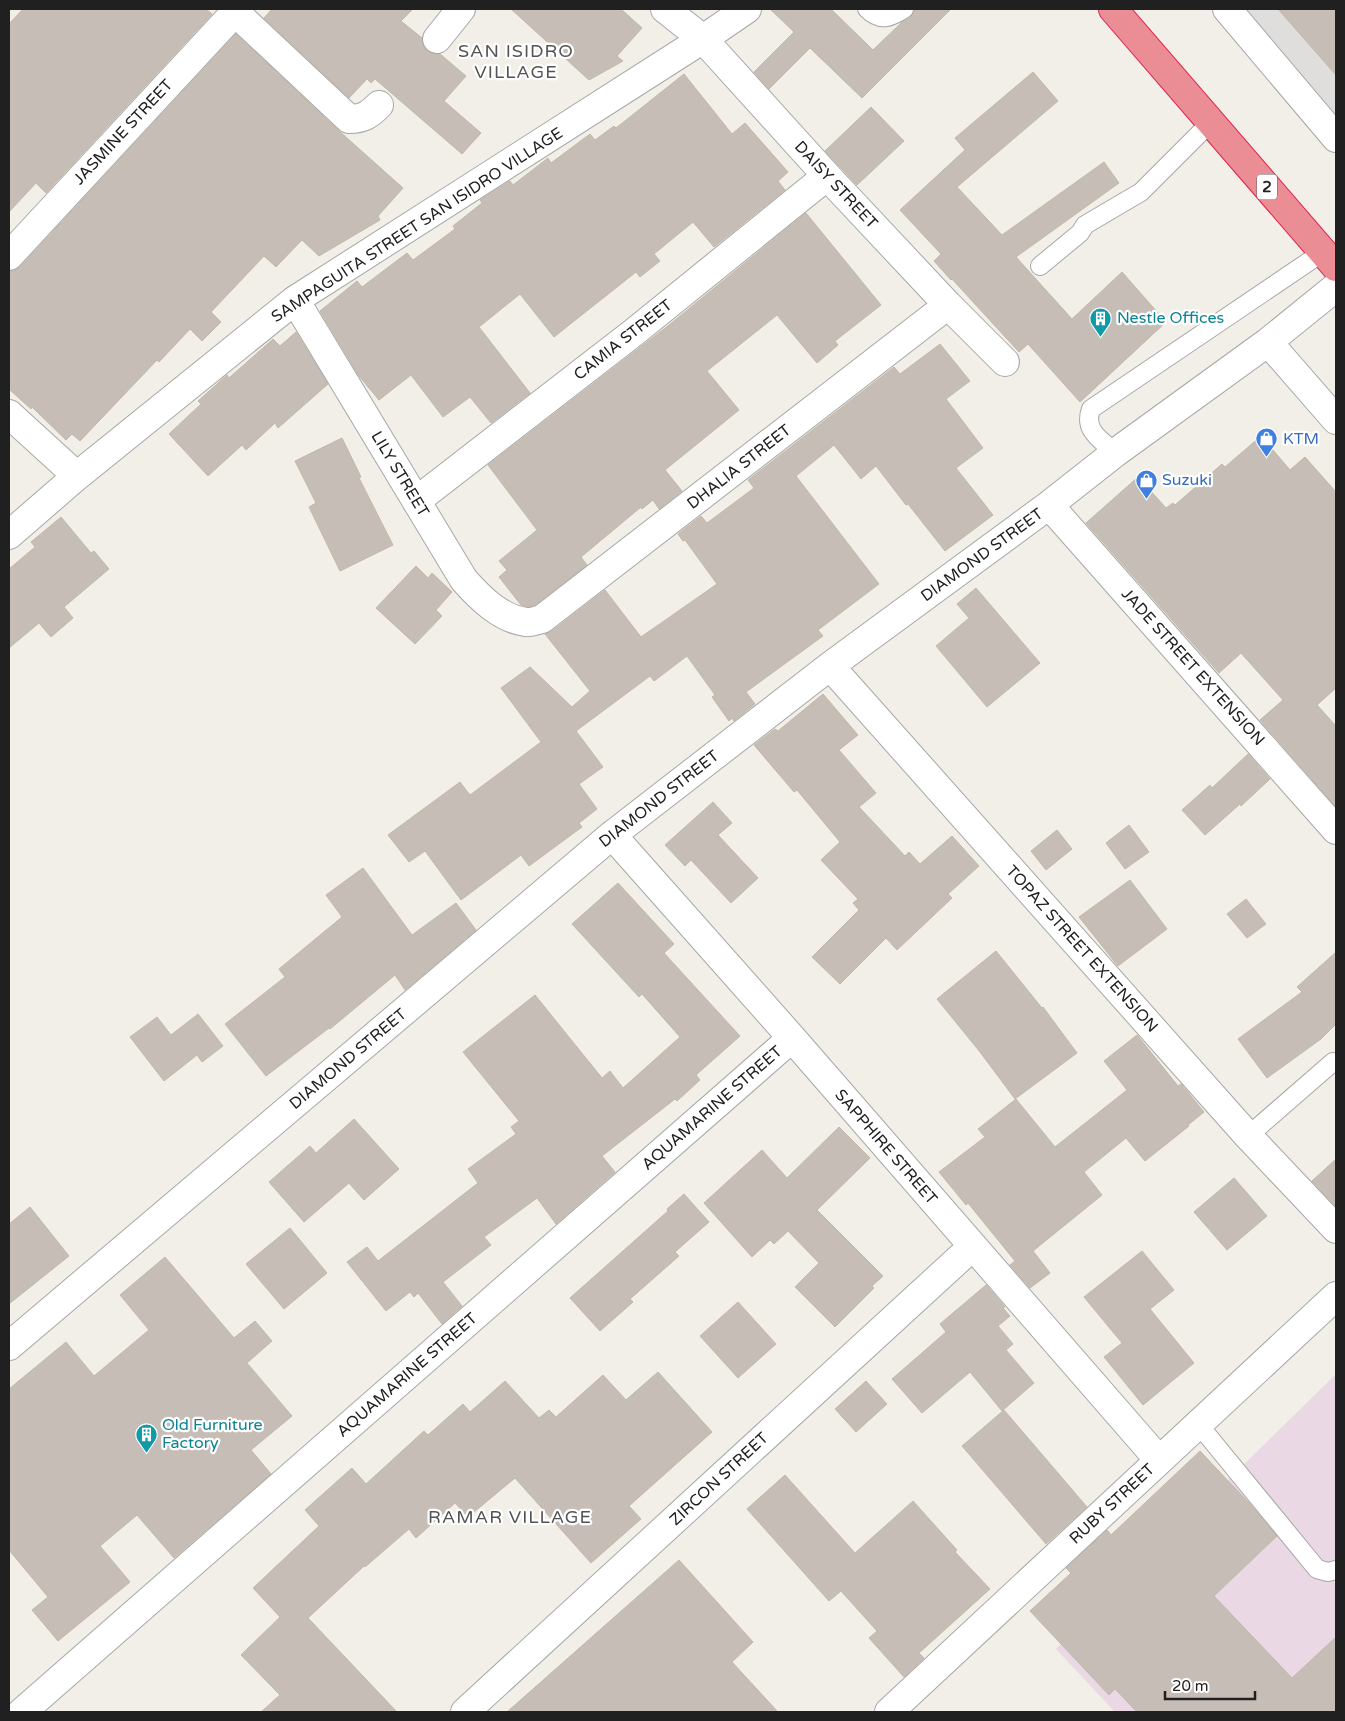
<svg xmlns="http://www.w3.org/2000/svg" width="1345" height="1721" font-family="'Varela Round',sans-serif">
<rect width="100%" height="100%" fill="#f1efe7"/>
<path fill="#dfdedd" d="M 1223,9 L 1336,9 L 1336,142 Z"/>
<path fill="#ead9e5" d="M 1336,1374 L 1336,1712 L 1115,1712 L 1056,1649 Z"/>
<path fill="#c6beb6" stroke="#c3b7a8" d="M 23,9 L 206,9 L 212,14 L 46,193 L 36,183 L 9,212 L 9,24 Z
M 272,9 L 413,9 L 401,21 L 422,38 L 423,45 L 427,51 L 434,54 L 440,54 L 466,76 L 444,101 L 481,133 L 462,154 L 375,79 L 371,83 L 367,79 L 349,98 L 264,18 Z
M 511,9 L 621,9 L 642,28 L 617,56 L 623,61 L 589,80 Z
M 770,9 L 831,9 L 873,50 L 901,23 L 910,18 L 915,9 L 951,9 L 862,98 L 810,48 L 769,89 L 754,72 L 794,32 Z
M 1278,9 L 1336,9 L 1336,75 Z
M 236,34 L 338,130 L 403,188 L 378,216 L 380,220 L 319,256 L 302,240 L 276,267 L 264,256 L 211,312 L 221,322 L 202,341 L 190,329 L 159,362 L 157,360 L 80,441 L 72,434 L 66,440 L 32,407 L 31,409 L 9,389 L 9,271 L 14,271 L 20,267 Z
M 1033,72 L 1058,101 L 957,187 L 1002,235 L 1104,162 L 1119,183 L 1016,257 L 1072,319 L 1122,272 L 1166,322 L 1080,402 L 1028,344 L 1019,352 L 952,279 L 951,280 L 934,261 L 941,254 L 900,210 L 965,150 L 955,138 Z
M 684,74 L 732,134 L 745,123 L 788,172 L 778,181 L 785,190 L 714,247 L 693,222 L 654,254 L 660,261 L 640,277 L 636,272 L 554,337 L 520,294 L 479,327 L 530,393 L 491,423 L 470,397 L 443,417 L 411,375 L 379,400 L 359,376 L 320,311 L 357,281 L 362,287 L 407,253 L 413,260 L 455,229 L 453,226 L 482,203 L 480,200 L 510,181 L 513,185 L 548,158 L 551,163 L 590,134 L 595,140 L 614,126 L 616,128 Z
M 871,107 L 904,141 L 857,185 L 825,151 Z
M 806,213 L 881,305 L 835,341 L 838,345 L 817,363 L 777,315 L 707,371 L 739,410 L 665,470 L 682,491 L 659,509 L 653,500 L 642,509 L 641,507 L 581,557 L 587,565 L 535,605 L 528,607 L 521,605 L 499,577 L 507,570 L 499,561 L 537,530 L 488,465 L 669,325 Z
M 296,332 L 328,384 L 278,428 L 275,423 L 246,450 L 242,445 L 208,476 L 169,434 L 201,404 L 198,401 L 227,375 L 229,378 L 273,339 L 280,346 Z
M 940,344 L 970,381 L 946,399 L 983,448 L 956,468 L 993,515 L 945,551 L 908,504 L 906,505 L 876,466 L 861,479 L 834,445 L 796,476 L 879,584 L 818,630 L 823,636 L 746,692 L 755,704 L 734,721 L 732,718 L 729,721 L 712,697 L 715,695 L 687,656 L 654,681 L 650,676 L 576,731 L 603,767 L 579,784 L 597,809 L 579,823 L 582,827 L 529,866 L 521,855 L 461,900 L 425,851 L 409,862 L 388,835 L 460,782 L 470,795 L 541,742 L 501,688 L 530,667 L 572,707 L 590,691 L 545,634 L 552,631 L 605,590 L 641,637 L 717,584 L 685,540 L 683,541 L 678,534 L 701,516 L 707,523 L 754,488 L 748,480 L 894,367 L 900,374 Z
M 1261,436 L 1290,470 L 1305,457 L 1336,492 L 1336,688 L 1317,705 L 1336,726 L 1336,807 L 1260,720 L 1283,700 L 1241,653 L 1219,673 L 1086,523 L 1138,477 L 1166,508 L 1173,503 L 1175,505 L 1222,464 L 1225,467 Z
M 342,438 L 361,477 L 359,478 L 393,545 L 340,571 L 309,507 L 316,503 L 295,461 Z
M 61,517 L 91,553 L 94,551 L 109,569 L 64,607 L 73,618 L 51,637 L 39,623 L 9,648 L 9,569 L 35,547 L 31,542 Z
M 416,566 L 428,578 L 432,573 L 452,592 L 436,610 L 442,616 L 415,644 L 376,608 Z
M 976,588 L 1040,663 L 987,707 L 936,646 L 969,618 L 957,604 Z
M 823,694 L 858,735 L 839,750 L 876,793 L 859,807 L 905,856 L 909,852 L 920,864 L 952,836 L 979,866 L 948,894 L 952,898 L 897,950 L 886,938 L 840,984 L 812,957 L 859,910 L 853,903 L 858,899 L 821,860 L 840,842 L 797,790 L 794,792 L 754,745 L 775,729 L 778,731 Z
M 1248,754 L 1270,779 L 1241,806 L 1240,804 L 1205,835 L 1182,810 L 1210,785 L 1212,788 Z
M 713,802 L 732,823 L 718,835 L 758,878 L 731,903 L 691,860 L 685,866 L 665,845 Z
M 1129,825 L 1149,852 L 1125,869 L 1106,843 Z
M 1057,830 L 1072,849 L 1046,870 L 1031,851 Z
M 363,868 L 412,935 L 456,903 L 476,930 L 405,990 L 395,975 L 330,1029 L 329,1028 L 266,1076 L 225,1024 L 285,977 L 279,969 L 342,917 L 326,895 Z
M 1130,880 L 1167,929 L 1118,966 L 1079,917 Z
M 618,883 L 674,944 L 664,953 L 740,1036 L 696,1075 L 700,1080 L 677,1101 L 675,1099 L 602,1156 L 615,1172 L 556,1224 L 537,1198 L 484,1237 L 491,1245 L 443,1282 L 462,1306 L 442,1324 L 418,1293 L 414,1297 L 410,1292 L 386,1311 L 347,1262 L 367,1247 L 378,1261 L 478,1183 L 468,1169 L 516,1134 L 511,1127 L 519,1121 L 463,1052 L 535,995 L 602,1078 L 610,1071 L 623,1088 L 680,1037 L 642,994 L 639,997 L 572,924 Z
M 1246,899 L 1266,924 L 1247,938 L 1227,914 Z
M 996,951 L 1042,1008 L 1043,1007 L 1077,1053 L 1015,1099 L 980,1052 L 937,999 Z
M 1336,952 L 1336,1024 L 1321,1039 L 1267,1078 L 1238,1039 L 1302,992 L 1297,987 Z
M 198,1014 L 223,1046 L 202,1062 L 197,1055 L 164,1081 L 130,1037 L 157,1017 L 171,1035 Z
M 1137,1035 L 1178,1086 L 1181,1084 L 1204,1112 L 1188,1125 L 1189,1126 L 1145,1161 L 1126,1138 L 1084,1172 L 1102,1195 L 1033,1251 L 1050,1273 L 1030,1288 L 1010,1265 L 1015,1261 L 968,1203 L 966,1205 L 939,1172 L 985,1137 L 978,1129 L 1016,1099 L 1055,1147 L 1127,1090 L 1104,1061 Z
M 354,1119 L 399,1169 L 364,1200 L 349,1183 L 304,1222 L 269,1182 L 310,1146 L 316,1153 Z
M 839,1127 L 870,1158 L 817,1210 L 883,1276 L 872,1286 L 874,1288 L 835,1327 L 795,1287 L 819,1263 L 788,1231 L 774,1244 L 770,1240 L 752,1257 L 704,1203 L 762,1150 L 787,1178 Z
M 1336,1159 L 1336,1207 L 1312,1181 Z
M 1234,1178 L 1267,1216 L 1227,1250 L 1194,1212 Z
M 684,1194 L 709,1222 L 675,1252 L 679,1256 L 630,1299 L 633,1302 L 600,1331 L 570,1298 L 668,1211 L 667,1209 Z
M 30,1207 L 69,1256 L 9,1304 L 9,1224 Z
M 290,1228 L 327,1273 L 284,1309 L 246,1264 Z
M 1142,1251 L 1174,1290 L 1150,1309 L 1194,1363 L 1143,1405 L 1104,1357 L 1122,1343 L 1084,1297 Z
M 165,1257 L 234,1338 L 255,1321 L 272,1341 L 247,1363 L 292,1416 L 251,1450 L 271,1474 L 174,1558 L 137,1515 L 100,1546 L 130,1582 L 58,1641 L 32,1610 L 48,1597 L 9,1550 L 9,1389 L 66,1342 L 94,1376 L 149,1330 L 120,1295 Z
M 986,1285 L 1005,1307 L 1003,1308 L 1010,1316 L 998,1326 L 1013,1344 L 1006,1350 L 1034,1383 L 1002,1411 L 970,1372 L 922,1413 L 892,1379 L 946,1332 L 940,1324 Z
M 738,1302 L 776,1344 L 738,1378 L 700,1336 Z
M 658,1372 L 712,1432 L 629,1506 L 641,1519 L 591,1563 L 515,1478 L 468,1517 L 455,1503 L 416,1538 L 409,1529 L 365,1567 L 364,1566 L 308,1618 L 397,1712 L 261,1712 L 280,1695 L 241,1655 L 280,1617 L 253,1588 L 319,1526 L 305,1510 L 352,1468 L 366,1484 L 424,1431 L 428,1435 L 463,1404 L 470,1412 L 505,1381 L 539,1418 L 549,1410 L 556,1417 L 603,1375 L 626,1400 Z
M 866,1381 L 887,1404 L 856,1432 L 835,1409 Z
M 1004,1410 L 1087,1507 L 1046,1544 L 962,1446 Z
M 1200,1451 L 1249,1503 L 1277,1536 L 1214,1596 L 1292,1678 L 1336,1637 L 1336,1712 L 1137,1712 L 1115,1689 L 1109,1695 L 1030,1611 L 1071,1573 L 1066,1568 L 1107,1530 L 1111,1535 Z
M 785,1475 L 855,1553 L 913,1501 L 957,1550 L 955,1552 L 990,1589 L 919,1653 L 924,1658 L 904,1677 L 869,1638 L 877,1631 L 841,1591 L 829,1601 L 747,1509 Z
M 679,1560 L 753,1642 L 732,1662 L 778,1712 L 507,1712 Z"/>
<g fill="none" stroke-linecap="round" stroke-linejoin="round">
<defs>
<path id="lane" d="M 867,9 C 880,22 890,18 904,9
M 1040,266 L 1080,233 L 1085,225 L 1141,192 L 1211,122
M 1115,453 C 1101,439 1083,431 1091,409 L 1323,252
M 1248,1136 L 1333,1062
M 1199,1425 L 1317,1569 L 1328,1572 L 1336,1570"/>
<path id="street" d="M 665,9 L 703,39 L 827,176 L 948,305 L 1005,362
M 1227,9 L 1336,138
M 235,12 L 349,119 C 363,119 369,115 379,105
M 437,39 L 461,9
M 9,256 L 238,9
M 295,300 L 464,580 C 480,598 501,619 526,622 C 531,623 537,620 542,619 L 948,305
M 1268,342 L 1336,420
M 9,414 L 77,476
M 416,501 L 633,333 L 827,176
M 1049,505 L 1336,830
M 9,535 L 77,476 L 295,300 L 703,39 L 747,9
M 830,666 L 1248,1136 L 1336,1229
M 612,835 L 792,1038 L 1159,1460
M 9,1346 L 612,835 L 830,666 L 1049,505 L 1115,453 L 1268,342 L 1336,287
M 22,1712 L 792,1038
M 465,1712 L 973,1246
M 889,1712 L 1336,1296"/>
<path id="highway" d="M 1113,9 L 1336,267"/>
</defs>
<use href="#lane" stroke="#a7a7a7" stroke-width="20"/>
<use href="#street" stroke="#a7a7a7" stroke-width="30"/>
<use href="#highway" stroke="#e1224f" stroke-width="30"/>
<use href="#lane" stroke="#fff" stroke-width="18"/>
<use href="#street" stroke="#fff" stroke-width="28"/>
<use href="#highway" stroke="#ea8d94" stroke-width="28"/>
</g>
<defs>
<symbol id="building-pin" viewBox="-11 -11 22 30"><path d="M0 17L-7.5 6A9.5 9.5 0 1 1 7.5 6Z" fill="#0f9aa8" stroke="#fff"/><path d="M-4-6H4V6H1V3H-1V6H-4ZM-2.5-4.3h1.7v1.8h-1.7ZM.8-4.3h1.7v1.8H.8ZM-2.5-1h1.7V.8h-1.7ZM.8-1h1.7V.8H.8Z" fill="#fff"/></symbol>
<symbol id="shop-pin" viewBox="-11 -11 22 30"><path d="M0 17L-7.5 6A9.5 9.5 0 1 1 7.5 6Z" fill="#3f7fe0" stroke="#fff"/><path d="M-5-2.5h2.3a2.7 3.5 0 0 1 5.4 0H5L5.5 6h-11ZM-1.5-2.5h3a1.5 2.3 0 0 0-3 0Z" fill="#fff"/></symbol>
</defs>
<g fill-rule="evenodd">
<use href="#building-pin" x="1088" y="306" width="25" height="34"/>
<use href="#shop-pin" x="1254" y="426" width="25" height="34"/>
<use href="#shop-pin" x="1134" y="468" width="25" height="34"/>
<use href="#building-pin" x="134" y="1422" width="25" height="34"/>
</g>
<g text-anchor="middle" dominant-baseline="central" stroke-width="4.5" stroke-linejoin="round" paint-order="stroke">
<rect fill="#fff" stroke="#636363" stroke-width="1" x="1257" y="174.5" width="20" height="25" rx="4"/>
<g font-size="15" font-weight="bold" fill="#202020">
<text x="1267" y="187">2</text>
</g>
<g font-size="16" fill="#202020" stroke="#fff">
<text transform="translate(123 132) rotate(-47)">JASMINE STREET</text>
<text transform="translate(836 185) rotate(47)">DAISY STREET</text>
<text transform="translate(417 225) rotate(-33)">SAMPAGUITA STREET SAN ISIDRO VILLAGE</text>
<text transform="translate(623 340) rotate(-38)">CAMIA STREET</text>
<text transform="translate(739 467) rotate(-38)">DHALIA STREET</text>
<text transform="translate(400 474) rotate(59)">LILY STREET</text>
<text transform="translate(982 555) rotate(-36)">DIAMOND STREET</text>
<text transform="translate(1193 667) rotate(48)">JADE STREET EXTENSION</text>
<text transform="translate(659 799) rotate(-38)">DIAMOND STREET</text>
<text transform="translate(1082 949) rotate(48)">TOPAZ STREET EXTENSION</text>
<text transform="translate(348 1059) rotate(-40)">DIAMOND STREET</text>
<text transform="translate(712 1108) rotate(-41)">AQUAMARINE STREET</text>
<text transform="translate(886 1147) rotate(49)">SAPPHIRE STREET</text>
<text transform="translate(407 1375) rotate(-41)">AQUAMARINE STREET</text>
<text transform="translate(719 1479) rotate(-43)">ZIRCON STREET</text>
<text transform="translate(1112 1504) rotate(-43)">RUBY STREET</text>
</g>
<g font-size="16" fill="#0d838f" stroke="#fff" text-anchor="start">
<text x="1117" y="318">Nestle Offices</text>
<text x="162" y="1425">Old Furniture<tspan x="162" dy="18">Factory</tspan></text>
</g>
<g font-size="16" fill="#366cbe" stroke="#fff" text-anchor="start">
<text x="1283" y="439">KTM</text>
<text x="1162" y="480">Suzuki</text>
</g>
<g font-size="18" letter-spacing="1" fill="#535353" stroke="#fff">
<text x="516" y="51">SAN ISIDRO<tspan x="516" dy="21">VILLAGE</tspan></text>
<text x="510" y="1517">RAMAR VILLAGE</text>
</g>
</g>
<rect width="1345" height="1721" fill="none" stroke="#202020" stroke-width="20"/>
<path d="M1165 1691v8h90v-8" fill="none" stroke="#202020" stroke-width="2.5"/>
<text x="1172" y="1691" font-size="15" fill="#202020" stroke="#ffffff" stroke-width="4" paint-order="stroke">20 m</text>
</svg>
